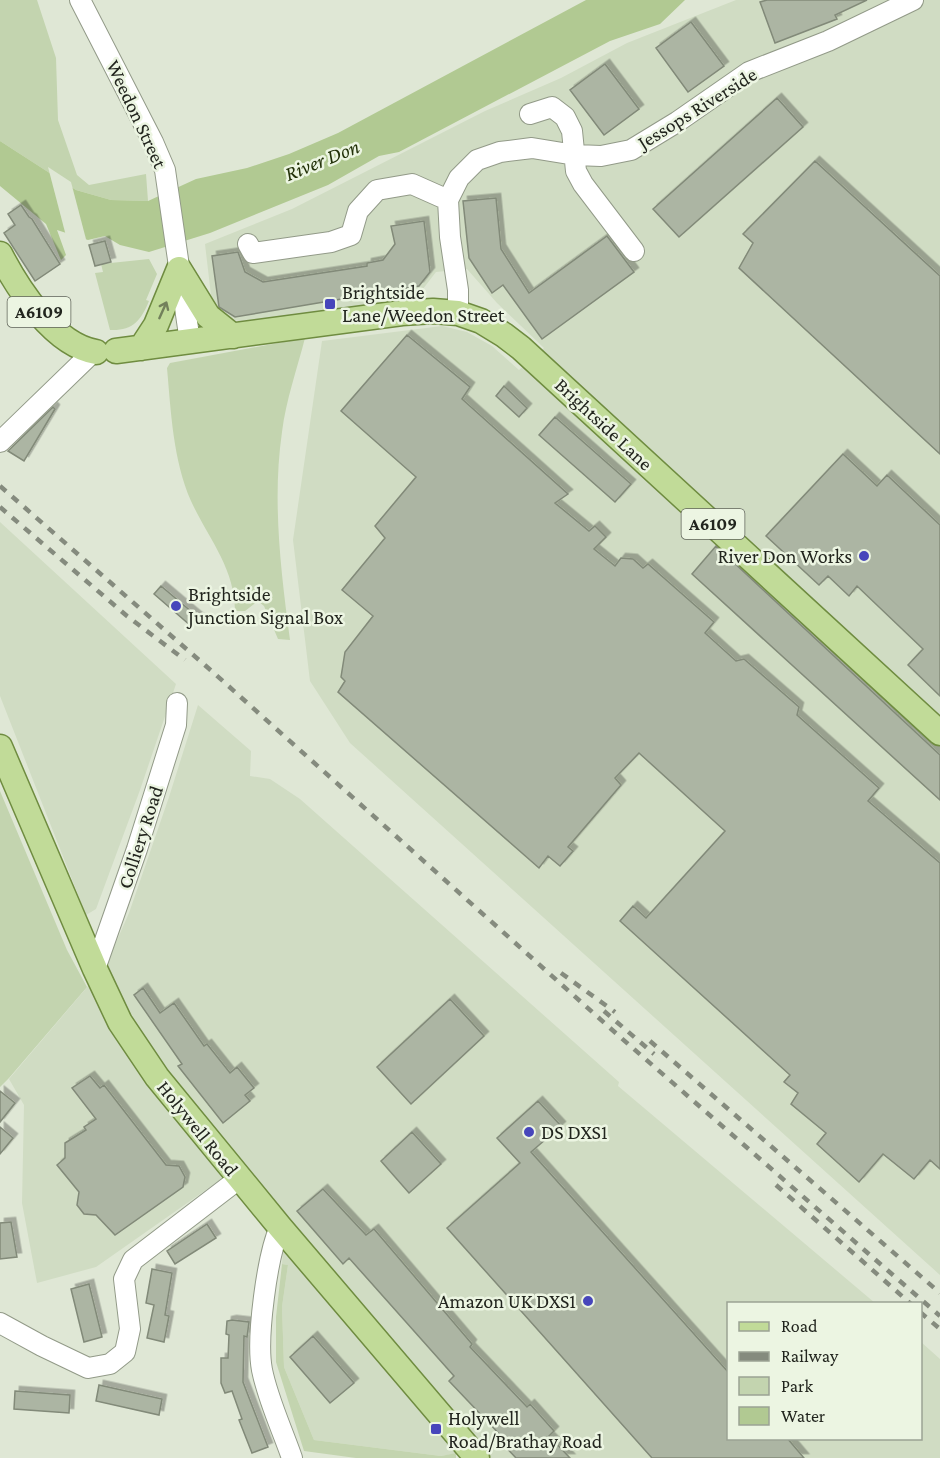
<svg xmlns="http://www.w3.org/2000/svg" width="940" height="1458" font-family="'Crimson Pro',serif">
<defs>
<filter id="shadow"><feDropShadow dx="4.5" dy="-4.5" stdDeviation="0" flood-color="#0004"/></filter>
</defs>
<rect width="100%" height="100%" fill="#dfe7d5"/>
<path fill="#d0dcc3" d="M 736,0 L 940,0 L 940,1275 L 350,743 L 310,681 L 293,540 L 322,341 L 442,326 L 467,332 L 492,346 L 519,370 L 544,348 L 497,303 L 467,269 L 436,272 L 416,298 L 246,323 L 224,317 L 212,304 L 205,244 L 292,209 L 485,111 L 561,78 L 627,43 Z
M 0,522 L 176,684 L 140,790 L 96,909 L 86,915 L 0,696 Z
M 198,705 L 251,751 L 250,776 L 270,779 L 300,799 L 619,1082 L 618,1086 L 875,1303 L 728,1304 L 728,1438 L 920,1438 L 921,1342 L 940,1359 L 940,1458 L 487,1458 L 480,1449 L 441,1456 L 314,1440 L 284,1367 L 282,1307 L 288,1265 L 282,1264 L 284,1242 L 230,1173 L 96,1267 L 37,1283 L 22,1203 L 24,1105 L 9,1079 L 106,965 L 129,913 L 169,797 Z"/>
<path fill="#c3d4af" d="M 0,0 L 37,0 L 56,58 L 58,120 L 77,175 L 89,185 L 146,174 L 148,201 L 111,200 L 76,190 L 0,141 Z
M 149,259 L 157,274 L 146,300 L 149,301 C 141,321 132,331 110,330 L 95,273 L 103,272 L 101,264 Z
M 305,338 C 297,369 286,400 282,432 C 272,501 281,572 290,640 L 278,639 L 264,606 L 258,601 L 245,611 L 235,611 C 235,568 208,538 191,501 C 173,460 171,412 167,368 L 170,363 Z
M 0,791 L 67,950 L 87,987 L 9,1078 L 0,1087 Z
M 282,1264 L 288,1265 L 282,1307 L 284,1367 L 314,1440 L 441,1456 L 456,1453 L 456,1458 L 356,1458 L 304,1451 L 276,1362 L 276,1317 Z"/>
<path fill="#b1c992" d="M 586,0 L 685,0 L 660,24 L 610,41 L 399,152 L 379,156 L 328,185 L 210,233 L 149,252 L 120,245 L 105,236 L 88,240 L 57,230 L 66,255 L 61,260 L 46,224 L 0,186 L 0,141 L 76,190 L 111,200 L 148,201 L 196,179 L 247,168 L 289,154 L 338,133 Z"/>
<path fill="#dfe7d5" d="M 48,167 L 71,182 L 87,243 L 66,236 Z"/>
<path fill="#acb5a3" stroke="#828a79" stroke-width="1.5" filter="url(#shadow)" d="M 767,0 L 867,0 L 835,15 L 837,19 L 775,43 L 760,2 Z
M 691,22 L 724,66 L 688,92 L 656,48 Z
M 605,64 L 639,109 L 604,135 L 570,90 Z
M 777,98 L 803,127 L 679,237 L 653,209 Z
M 815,161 L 940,276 L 940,454 L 739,268 L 753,243 L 743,234 Z
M 496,198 L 501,249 L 529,293 L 607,236 L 634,272 L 542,339 L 503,285 L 492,293 L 469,258 L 463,201 Z
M 21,205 L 29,217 L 32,219 L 60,264 L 35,281 L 4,233 L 15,225 L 8,214 Z
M 424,221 L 430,272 L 419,286 L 235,317 L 219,307 L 212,256 L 238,252 L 245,272 L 263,282 L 367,266 L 367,263 L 383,260 L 395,244 L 391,226 Z
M 105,241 L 111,262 L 95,266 L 89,245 Z
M 407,335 L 470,387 L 462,399 L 568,494 L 555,503 L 589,531 L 595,526 L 606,537 L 594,549 L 615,566 L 621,558 L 633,559 L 643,568 L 648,564 L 714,622 L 705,633 L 736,661 L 744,659 L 799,707 L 797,715 L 879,788 L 868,801 L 940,863 L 940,1169 L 930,1160 L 914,1179 L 883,1154 L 859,1182 L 817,1144 L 826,1133 L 791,1104 L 798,1093 L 784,1082 L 790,1075 L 620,921 L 633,906 L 646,918 L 725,831 L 639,753 L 615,778 L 621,785 L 568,847 L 573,851 L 560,866 L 548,856 L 539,868 L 338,692 L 345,681 L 341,677 L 345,652 L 373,616 L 342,590 L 385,538 L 375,526 L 416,477 L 341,411 Z
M 504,386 L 527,408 L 519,417 L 496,396 Z
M 53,407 L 55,409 L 24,461 L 8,451 Z
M 555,417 L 631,484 L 615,502 L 539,435 Z
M 843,454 L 877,486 L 887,475 L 940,525 L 940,696 L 908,665 L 923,649 L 857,586 L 849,596 L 828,576 L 819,585 L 766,536 Z
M 716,546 L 940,755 L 940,800 L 692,574 Z
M 161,586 L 199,618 L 191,626 L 154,594 Z
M 143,988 L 160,1013 L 174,1003 L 204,1046 L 207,1044 L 230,1073 L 237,1067 L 254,1088 L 245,1095 L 250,1101 L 223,1123 L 178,1066 L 182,1064 L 134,995 Z
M 450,999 L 484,1036 L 411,1104 L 377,1067 Z
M 90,1076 L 100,1088 L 104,1085 L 166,1165 L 179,1166 L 185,1177 L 183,1187 L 115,1235 L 96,1215 L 84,1214 L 77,1205 L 79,1192 L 57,1165 L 65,1158 L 65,1143 L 86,1130 L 84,1127 L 96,1119 L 72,1088 Z
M 0,1091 L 15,1103 L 0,1122 Z
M 538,1101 L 561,1126 L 531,1152 L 729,1373 L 729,1438 L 787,1438 L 804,1458 L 652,1458 L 447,1228 L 520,1163 L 497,1138 Z
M 0,1127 L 13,1138 L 0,1154 Z
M 412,1132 L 441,1164 L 409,1193 L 381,1161 Z
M 323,1189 L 366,1235 L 374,1229 L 472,1344 L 470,1347 L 527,1407 L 530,1404 L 554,1431 L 549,1436 L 570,1458 L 516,1458 L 501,1442 L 504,1439 L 449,1381 L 454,1376 L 349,1258 L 343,1264 L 297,1211 Z
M 11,1222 L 17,1257 L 0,1259 L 0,1223 Z
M 207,1224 L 216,1238 L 175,1264 L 167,1251 Z
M 152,1269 L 172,1273 L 165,1315 L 169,1316 L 164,1342 L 147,1338 L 154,1305 L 146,1303 Z
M 89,1284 L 102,1337 L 84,1342 L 71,1289 Z
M 232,1320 L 249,1322 L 247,1337 L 244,1336 L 243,1382 L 268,1447 L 252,1453 L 239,1420 L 242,1419 L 232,1391 L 225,1393 L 221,1383 L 221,1358 L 228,1358 L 229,1335 L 226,1334 L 227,1321 Z
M 313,1336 L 354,1383 L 330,1403 L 290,1357 Z
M 99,1385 L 162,1399 L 159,1415 L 96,1401 Z
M 15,1391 L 70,1395 L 69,1413 L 14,1409 Z"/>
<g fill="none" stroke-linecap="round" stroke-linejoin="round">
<defs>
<path id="minor" d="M 80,0 L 153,142 L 165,170 L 190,342
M 530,114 L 552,107 L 565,117 L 572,131 L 576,171 L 583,184 L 634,251
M 248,244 L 253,253 L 331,242 L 351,235 L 358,211 L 377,190 L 412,184 L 448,200
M 458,313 L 458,290 L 450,237 L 448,200 L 459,178 L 477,160 L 500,152 L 532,148 L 575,155 L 601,156 L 631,150 L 677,122 L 749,72 L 828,41 L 913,0
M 0,442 L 94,351
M 95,969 L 137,849 L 176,725 L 177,703
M 280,1227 C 267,1256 256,1339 262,1370 C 268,1400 282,1429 292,1458
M 0,1323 L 42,1346 L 88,1368 L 110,1364 L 125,1352 L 130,1329 L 124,1279 L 133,1260 L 240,1178"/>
<path id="major" d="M 0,254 C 18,289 54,345 96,352
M 179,269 L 208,316 L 233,336
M 141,348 L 156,325 L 179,269
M 116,351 L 402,313 L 433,311 L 458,313 L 481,321 L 504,335 L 521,348 L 940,733
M 0,747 L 95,969 L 120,1022 L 157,1077 L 280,1227 L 477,1458"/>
</defs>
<use href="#minor" stroke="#929a88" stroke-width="22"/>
<use href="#major" stroke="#6f8c40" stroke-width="27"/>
<use href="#minor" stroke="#fff" stroke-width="20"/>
<use href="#major" stroke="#c1db98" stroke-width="24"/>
<path stroke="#858b7e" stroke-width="4.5" stroke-dasharray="8 8" stroke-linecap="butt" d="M 0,486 L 215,674 L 619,1036 L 940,1316
M 0,507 L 127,616 L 185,660
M 561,973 L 615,1012
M 604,1011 L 654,1054
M 650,1041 L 940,1293
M 776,1185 L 911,1304
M 920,1312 L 940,1329"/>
</g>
<defs><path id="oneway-shaft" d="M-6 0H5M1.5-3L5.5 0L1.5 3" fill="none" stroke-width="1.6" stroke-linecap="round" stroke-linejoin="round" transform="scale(1.5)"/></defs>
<use stroke="#72805b" href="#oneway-shaft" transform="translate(163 310) rotate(-66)"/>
<g fill="#4746bb" stroke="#ecf5e2" stroke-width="2">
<rect x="324" y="298" width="12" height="12" rx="3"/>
<circle cx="864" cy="556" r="6"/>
<circle cx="176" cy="606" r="6"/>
<circle cx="529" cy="1132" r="6"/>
<circle cx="588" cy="1301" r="6"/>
<rect x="430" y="1423" width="12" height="12" rx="3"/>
</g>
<g text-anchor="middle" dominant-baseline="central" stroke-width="5" stroke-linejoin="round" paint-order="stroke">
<g fill="#ecf5e2" stroke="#5f6359" stroke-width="1.5">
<rect x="7.5" y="297" width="63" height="30" rx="4.5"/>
<rect x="681.5" y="509" width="63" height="30" rx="4.5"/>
</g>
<g font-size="18" font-weight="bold" fill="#22251e">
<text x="39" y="312">A6109</text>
<text x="713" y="524">A6109</text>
</g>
<g font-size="20" fill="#22251e" stroke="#ecf5e2">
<text transform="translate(697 108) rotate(-32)">Jessops Riverside</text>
<text transform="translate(137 114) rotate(65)">Weedon Street</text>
<text transform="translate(604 424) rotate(43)">Brightside Lane</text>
<text transform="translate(140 837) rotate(-72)">Colliery Road</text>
<text transform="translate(198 1128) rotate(51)">Holywell Road</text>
</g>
<g font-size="20" fill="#22251e" stroke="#ecf5e2" text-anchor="start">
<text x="342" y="292">Brightside<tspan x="342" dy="23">Lane/Weedon Street</tspan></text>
<text x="852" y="556" text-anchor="end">River Don Works</text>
<text x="188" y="594">Brightside<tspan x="188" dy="23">Junction Signal Box</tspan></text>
<text x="541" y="1132">DS DXS1</text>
<text x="576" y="1301" text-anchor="end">Amazon UK DXS1</text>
<text x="448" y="1418">Holywell<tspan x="448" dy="23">Road/Brathay Road</tspan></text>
</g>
<g font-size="21" font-style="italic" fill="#223108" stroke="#ecf5e2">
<text transform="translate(322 160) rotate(-22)">River Don</text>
</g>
</g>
<rect x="727" y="1302" width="195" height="138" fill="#ecf5e2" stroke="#9ba294" stroke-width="1.5"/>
<rect x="739" y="1322" width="30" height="9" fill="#c1db98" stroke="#9ba294" stroke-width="1.5"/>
<text x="781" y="1332" font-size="18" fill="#22251e">Road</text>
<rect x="739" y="1352" width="30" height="9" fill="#858b7e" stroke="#9ba294" stroke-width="1.5"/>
<text x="781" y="1362" font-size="18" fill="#22251e">Railway</text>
<rect x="739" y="1377" width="30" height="18" fill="#c3d4af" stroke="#9ba294" stroke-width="1.5"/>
<text x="781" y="1392" font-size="18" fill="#22251e">Park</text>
<rect x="739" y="1407" width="30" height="18" fill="#b1c992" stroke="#9ba294" stroke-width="1.5"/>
<text x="781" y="1422" font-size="18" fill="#22251e">Water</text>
</svg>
